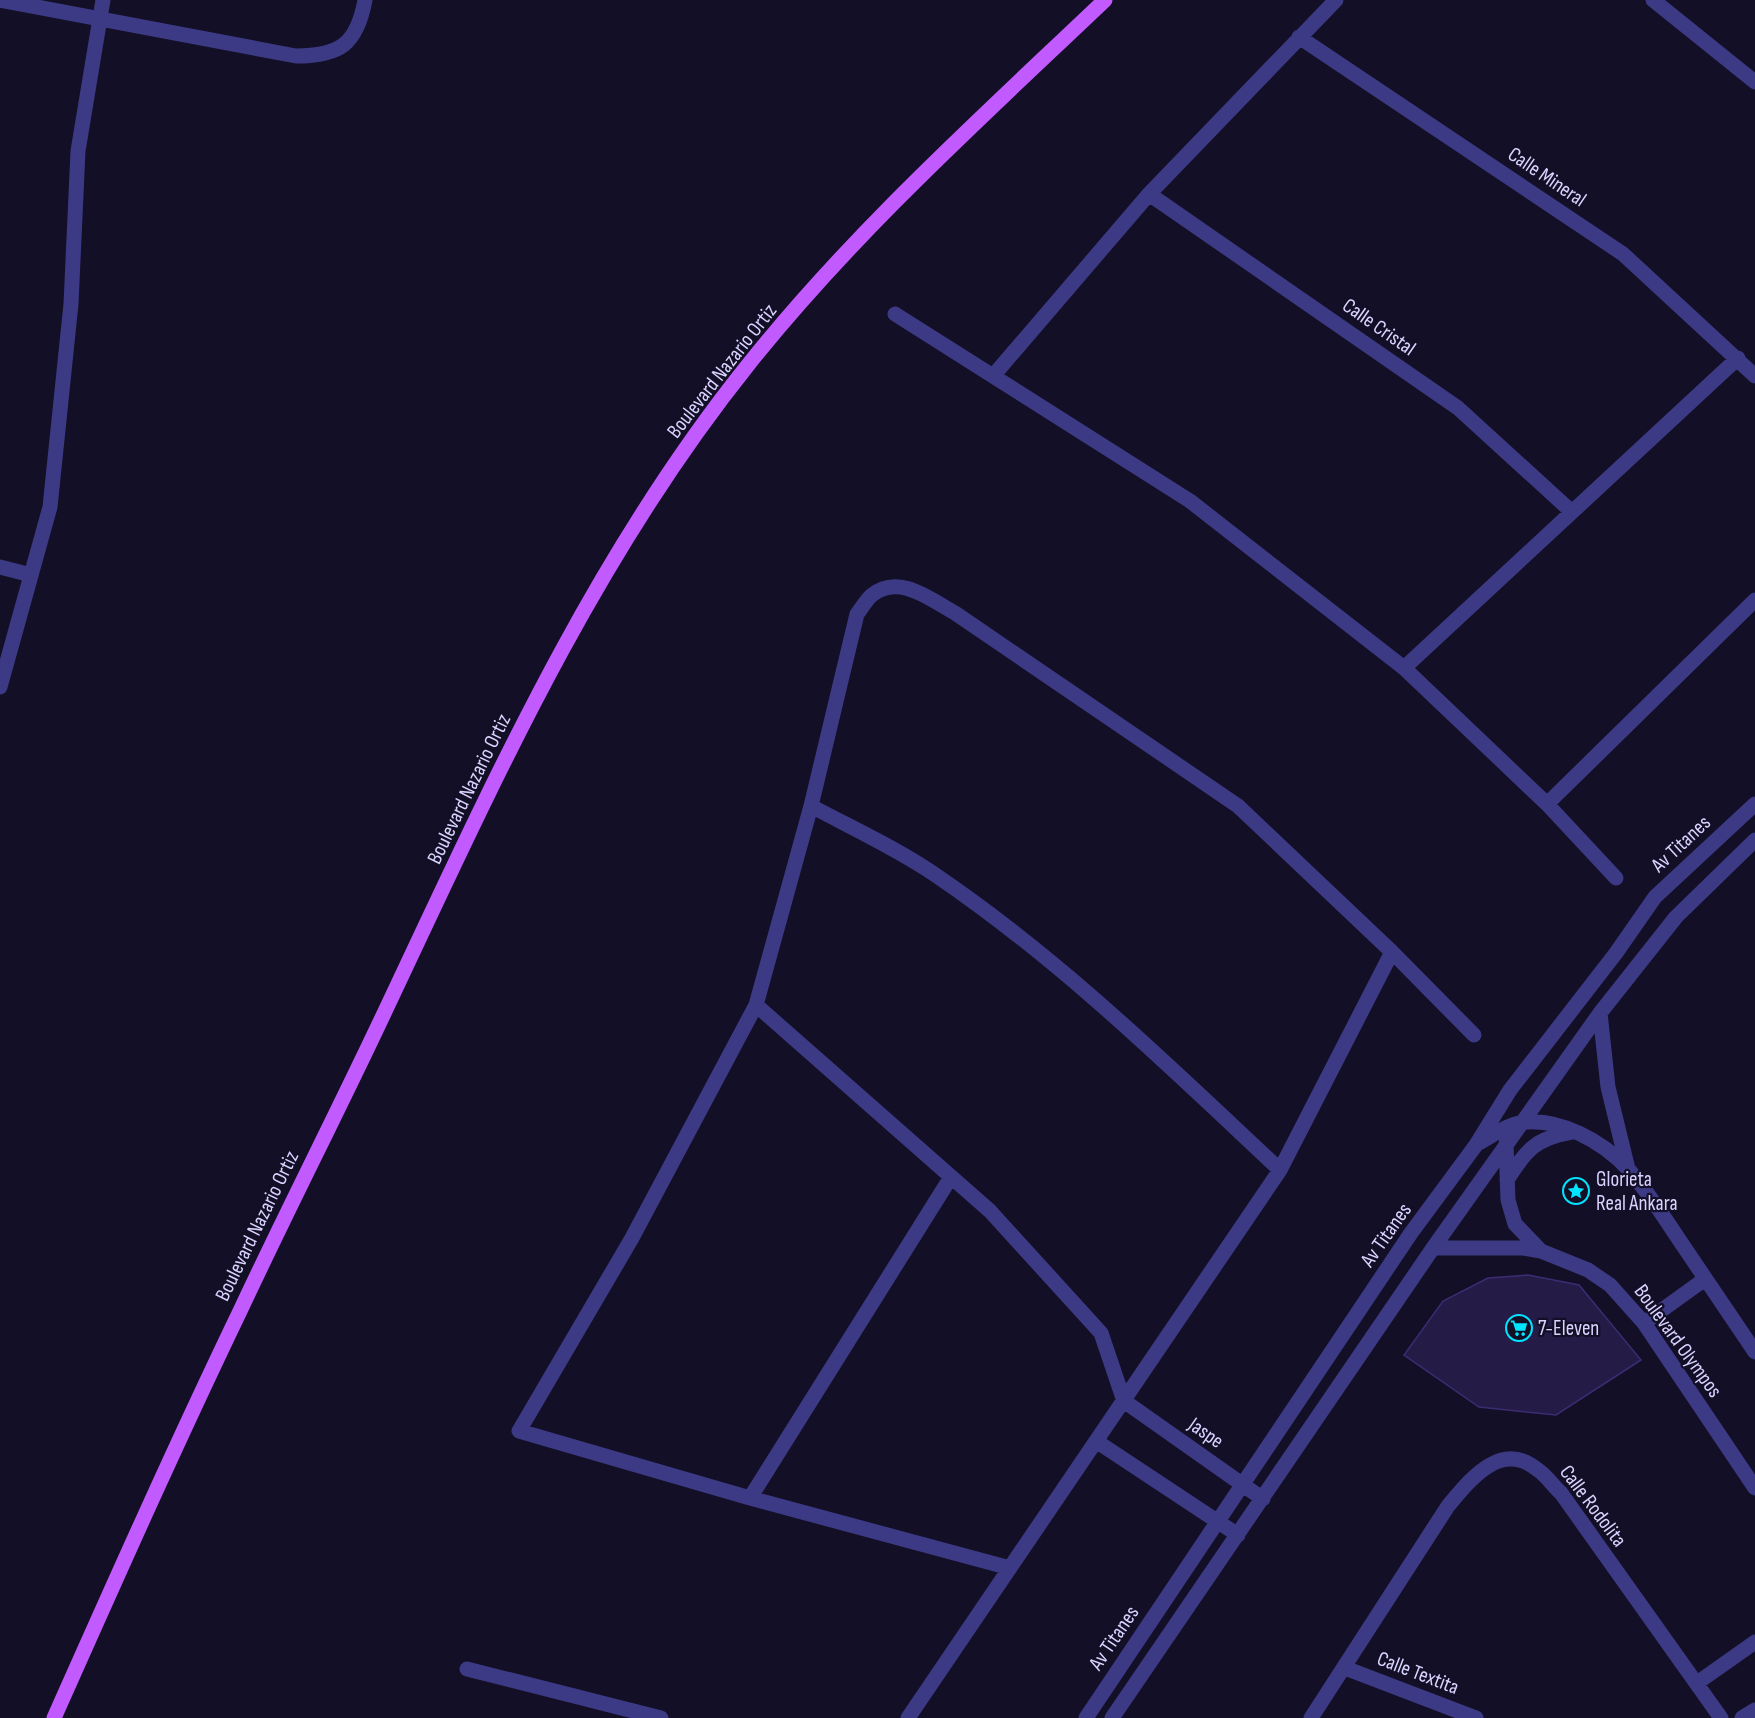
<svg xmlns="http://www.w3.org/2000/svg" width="1755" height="1718" font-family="'Sofia Sans Condensed',sans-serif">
<rect width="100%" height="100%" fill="#130f26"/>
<path fill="#241b47" stroke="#3b2d73" stroke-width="1.5" d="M 1528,1275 L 1579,1285 L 1641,1360 L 1556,1415 L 1479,1407 L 1404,1355 L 1443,1301 L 1488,1278 Z"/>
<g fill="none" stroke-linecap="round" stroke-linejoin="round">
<path stroke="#3d3a85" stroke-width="15" d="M 0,567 L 31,575"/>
<path stroke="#3d3a85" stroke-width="15" d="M 0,0 L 296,56 C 340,56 357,44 365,0
M 1653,0 L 1755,82
M 1299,37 L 1623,254 L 1755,376
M 1149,194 L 1458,408 L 1572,512
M 895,314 L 1190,501 L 1404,668
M 993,376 L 1149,194 L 1336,0
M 0,687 L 50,507 L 71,304 L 78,151 L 103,0
M 1547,804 L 1755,600
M 811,806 C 852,828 896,848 934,874 C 1061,960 1169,1066 1280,1170
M 1616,878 L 1547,804 L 1404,668 L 1738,358
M 756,1005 L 990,1211 L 1101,1333 L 1124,1401 L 1263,1499
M 1600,1013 L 1608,1087 L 1628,1169
M 1479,1143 C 1492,1136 1504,1126 1519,1123 C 1558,1116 1604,1142 1629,1170 C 1648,1192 1664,1217 1680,1241 C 1705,1278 1730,1315 1755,1352
M 1506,1143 L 1508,1200 L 1515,1224 L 1541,1251
M 1507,1180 C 1526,1150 1536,1138 1572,1132
M 1433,1248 L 1523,1248 L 1541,1251 L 1588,1270 L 1610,1285 L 1644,1323 L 1755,1488
M 1644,1323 L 1705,1279
M 1096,1441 L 1238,1535
M 750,1498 L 951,1177
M 1010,1568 L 750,1498 L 519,1431 L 632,1238 L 756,1005 L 811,806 L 857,614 C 862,608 866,600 872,595 C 899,573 931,600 955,613 L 1238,806 L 1392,952 L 1474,1035
M 1345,1668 L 1476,1718
M 467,1669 L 661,1718
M 1697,1683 L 1755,1642
M 908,1718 L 1280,1170 L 1392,952
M 1086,1718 L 1411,1233 L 1476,1145 L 1510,1090 L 1616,953 L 1655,897 L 1755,804
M 1112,1718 L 1433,1248 L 1600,1013 L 1676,917 L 1755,840
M 1311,1718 L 1448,1506 C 1470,1480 1501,1439 1538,1470 C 1547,1476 1553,1486 1561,1493 L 1721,1718
M 1742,1718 L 1755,1710"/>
<path stroke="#c25bff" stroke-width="15" d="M 54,1718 C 115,1581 176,1444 241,1309 C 286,1213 334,1119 379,1024 C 487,796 589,563 748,365 C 854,232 982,117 1105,0"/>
</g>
<defs>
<symbol id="sight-ring" viewBox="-11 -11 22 22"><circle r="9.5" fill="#130f26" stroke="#00e5ff" stroke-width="1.5"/><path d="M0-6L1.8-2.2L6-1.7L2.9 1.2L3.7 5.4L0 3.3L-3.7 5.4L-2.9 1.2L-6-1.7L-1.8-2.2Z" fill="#00e5ff"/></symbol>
<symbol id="supermarket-ring" viewBox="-11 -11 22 22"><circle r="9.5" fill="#130f26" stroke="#00e5ff" stroke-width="1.5"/><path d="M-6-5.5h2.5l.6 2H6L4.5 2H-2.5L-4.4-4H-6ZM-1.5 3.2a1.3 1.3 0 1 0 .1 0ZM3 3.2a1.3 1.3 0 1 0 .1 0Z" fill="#00e5ff"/></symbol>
</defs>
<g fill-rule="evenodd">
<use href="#sight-ring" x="1561" y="1176" width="30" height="30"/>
<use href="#supermarket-ring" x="1504" y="1313" width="30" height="30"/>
</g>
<g text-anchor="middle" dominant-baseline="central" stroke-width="4.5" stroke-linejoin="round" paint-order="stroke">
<g font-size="21" fill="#d9d4ff" stroke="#130f26">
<text transform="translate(1547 177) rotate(34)">Calle Mineral</text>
<text transform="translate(1379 327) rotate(35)">Calle Cristal</text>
<text transform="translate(722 371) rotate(-52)">Boulevard Nazario Ortiz</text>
<text transform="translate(469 789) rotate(-64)">Boulevard Nazario Ortiz</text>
<text transform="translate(1681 844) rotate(-43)">Av Titanes</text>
<text transform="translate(257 1226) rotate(-64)">Boulevard Nazario Ortiz</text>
<text transform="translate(1386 1235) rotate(-55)">Av Titanes</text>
<text transform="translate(1678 1341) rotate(54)">Boulevard Olympos</text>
<text transform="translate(1206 1433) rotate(35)">Jaspe</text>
<text transform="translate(1593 1506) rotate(53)">Calle Rodolita</text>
<text transform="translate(1114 1638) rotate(-56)">Av Titanes</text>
<text transform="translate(1418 1673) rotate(21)">Calle Textita</text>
</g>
<g font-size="21" fill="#d9d4ff" stroke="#130f26" text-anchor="start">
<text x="1596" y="1179">Glorieta<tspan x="1596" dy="24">Real Ankara</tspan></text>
<text x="1538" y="1328">7-Eleven</text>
</g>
</g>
</svg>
